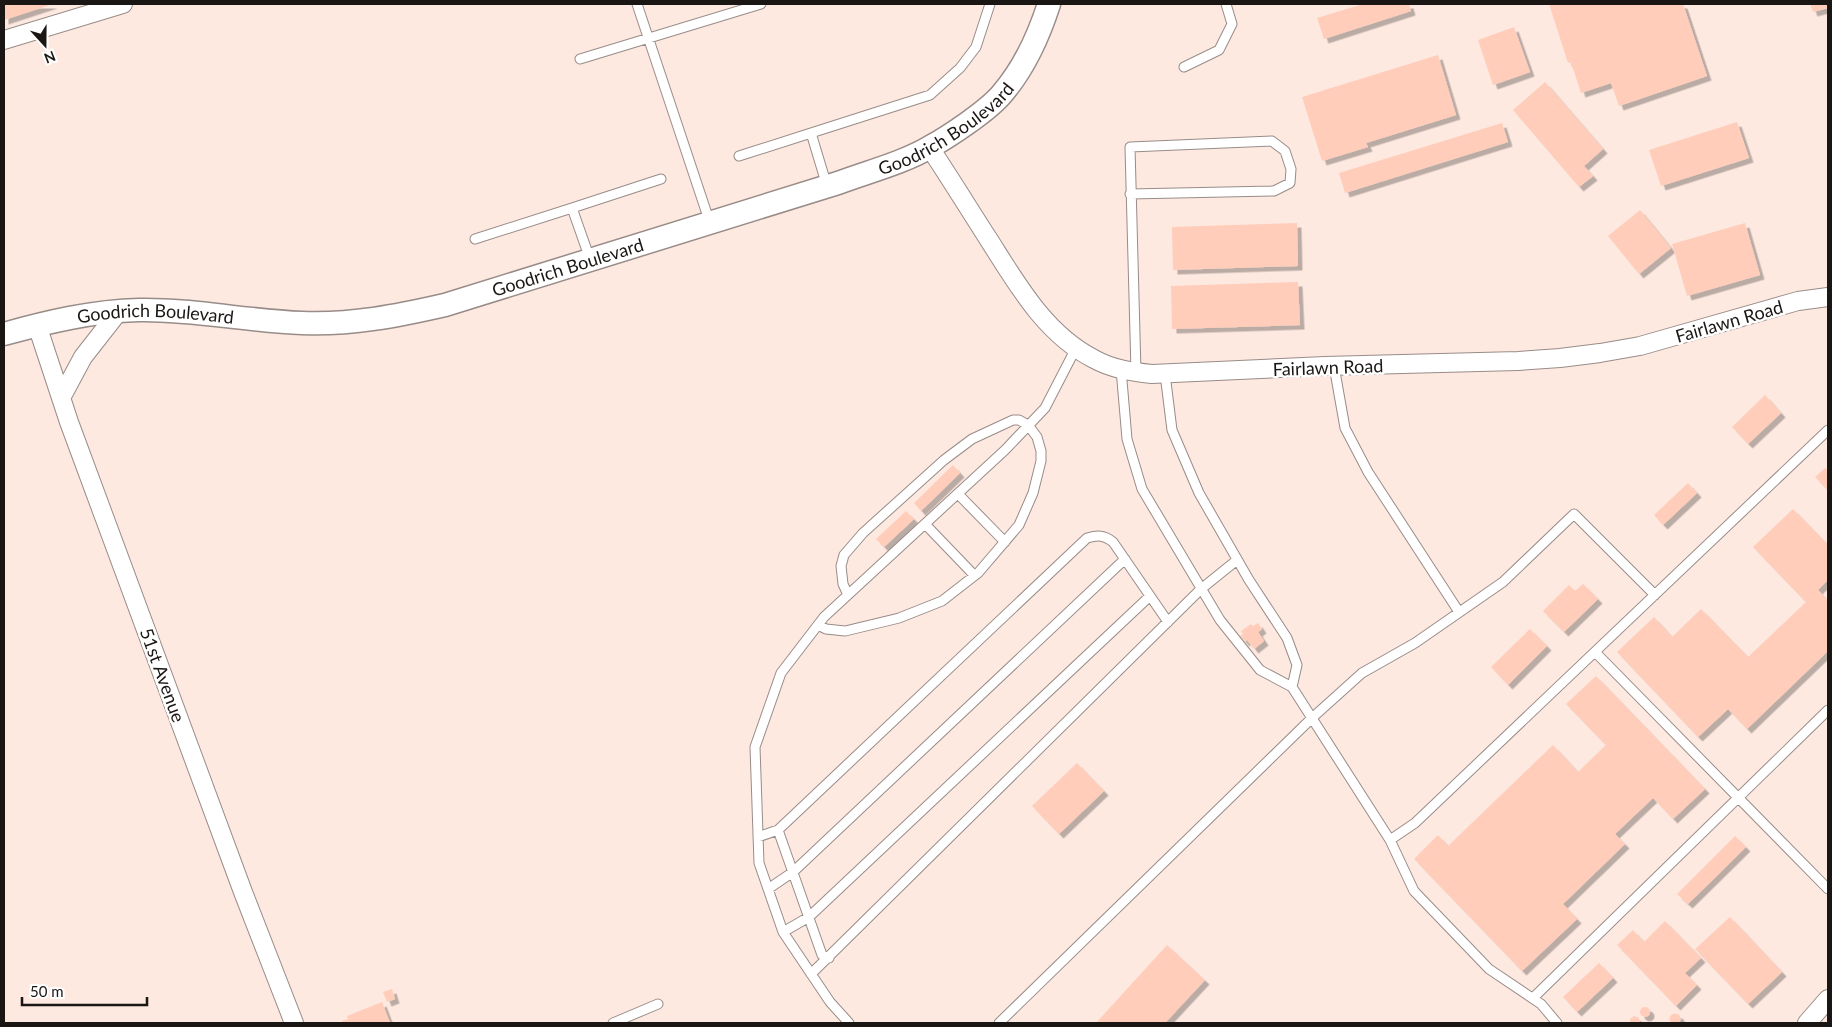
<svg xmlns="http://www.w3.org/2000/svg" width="1832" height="1027" font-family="Lato,sans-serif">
<defs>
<filter id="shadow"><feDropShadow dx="4.5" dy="4.5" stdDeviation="0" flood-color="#0004"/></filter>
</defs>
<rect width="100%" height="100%" fill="#fef6f3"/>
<path fill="#fee9e1" d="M 4,4 L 1828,4 L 1828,1023 L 4,1023 Z"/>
<path fill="#ffcdb9" filter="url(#shadow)" d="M 4,4 L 53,4 L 4,20 Z
M 1363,4 L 1409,4 L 1411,11 L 1324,39 L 1317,18 Z
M 1549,4 L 1683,4 L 1707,76 L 1619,106 L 1611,83 L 1581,93 L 1571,62 L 1568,63 Z
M 1810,4 L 1828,4 L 1828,8 L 1813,12 Z
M 1514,27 L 1530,72 L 1493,85 L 1478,40 Z
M 1438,55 L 1456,115 L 1366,143 L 1368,147 L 1322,161 L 1302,97 Z
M 1545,82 L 1603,149 L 1584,166 L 1593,176 L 1579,187 L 1513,110 Z
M 1737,122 L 1749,158 L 1661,186 L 1649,150 Z
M 1502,123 L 1508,142 L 1345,193 L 1339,173 Z
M 1640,210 L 1671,248 L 1639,274 L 1608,236 Z
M 1297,223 L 1298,266 L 1173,270 L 1172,227 Z
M 1745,223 L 1760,275 L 1687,296 L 1672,244 Z
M 1298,282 L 1300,325 L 1172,329 L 1171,286 Z
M 1765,395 L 1781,413 L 1748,444 L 1732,427 Z
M 953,465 L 960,473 L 921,511 L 914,503 Z
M 1825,468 L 1828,471 L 1828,490 L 1815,477 Z
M 1688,483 L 1697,493 L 1663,525 L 1654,515 Z
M 1793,509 L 1828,545 L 1828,580 L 1818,590 L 1828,601 L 1828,651 L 1747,729 L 1728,709 L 1698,737 L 1617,652 L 1654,617 L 1672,637 L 1701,609 L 1748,657 L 1806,602 L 1753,547 Z
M 906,511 L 914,519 L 884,547 L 876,539 Z
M 1583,584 L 1598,599 L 1564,632 L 1543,611 L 1569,585 L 1575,591 Z
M 1258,623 L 1262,629 L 1258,632 L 1264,641 L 1254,649 L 1247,640 L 1245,642 L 1240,636 L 1243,634 L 1241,631 L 1251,624 L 1253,626 Z
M 1530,629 L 1547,646 L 1508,685 L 1491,667 Z
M 1596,676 L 1705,789 L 1673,819 L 1653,798 L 1615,834 L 1625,844 L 1563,904 L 1577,919 L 1522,971 L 1414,859 L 1438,835 L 1448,846 L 1553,745 L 1578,772 L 1606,745 L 1566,704 Z
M 1077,763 L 1104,791 L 1059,834 L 1032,806 Z
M 1735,836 L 1746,847 L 1688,904 L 1677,894 Z
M 1730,917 L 1782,972 L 1748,1004 L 1695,949 Z
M 1665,921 L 1701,958 L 1685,973 L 1697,985 L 1676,1006 L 1617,945 L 1633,930 L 1644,942 Z
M 1167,945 L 1205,980 L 1165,1023 L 1096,1023 Z
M 1599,963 L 1613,978 L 1577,1012 L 1563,997 Z
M 392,989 L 395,999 L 387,1002 L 383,992 Z
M 382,1002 L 390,1023 L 342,1023 L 342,1021 L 348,1019 L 347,1016 Z
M1640 1012a5 5 0 1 1 10 0a5 5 0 1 1-10 0Z
M1669.5 1019a5.5 5.5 0 1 1 11 0a5.5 5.5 0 1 1-11 0Z
M 1634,1016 L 1639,1018 L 1640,1023 L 1630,1023 L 1630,1019 Z"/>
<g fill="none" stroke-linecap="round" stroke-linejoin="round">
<defs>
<path id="service" d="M 637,4 L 710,223
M 580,59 L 761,4
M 1184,67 L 1219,50 L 1232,24 L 1226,4
M 739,156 L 811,133
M 827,186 L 811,133 L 930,95 L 960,68 L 976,47 L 990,4
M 1130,194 L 1274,191 L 1290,183 L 1291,169 L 1285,151 L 1272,141 L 1130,147 L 1136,372
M 475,239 L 572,208
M 590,259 L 572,208 L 661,179
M 1334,366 L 1345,428 L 1368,472 L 1459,612
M 1121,369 L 1127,439 L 1142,489 L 1220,620 L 1260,670 L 1292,687 L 1297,665 L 1287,638 L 1249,580 L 1199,493 L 1172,430 L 1165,374
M 958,494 L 1005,542
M 925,524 L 974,575
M 818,625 L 826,629 L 845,631 L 899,618 L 942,601 L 978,573 L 1019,525 L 1033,493 L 1041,461 L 1041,451 L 1037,437 L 1028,425 L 1019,420 L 1013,420 L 972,439 L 944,460 L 863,533 L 844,555 L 841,566 L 843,584 L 848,595
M 1595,652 L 1828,889
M 1292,687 L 1390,840 L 1414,891 L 1489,969 L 1541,1004 L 1557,1023
M 758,837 L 778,830
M 1390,840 L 1415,823 L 1828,430
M 768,889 L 793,872 L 1125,559
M 783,932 L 809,917 L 1150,596
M 829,958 L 822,955 L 778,830 L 1087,538 C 1098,535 1104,535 1113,542 L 1168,622
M 811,974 L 1201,589 L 1237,560
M 1533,998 L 1828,710
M 613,1023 L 658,1004
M 849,1023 L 830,1002 L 783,932 L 759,863 L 755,747 L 781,673 L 824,617 L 1005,450 L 1045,408 L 1076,348
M 999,1023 L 1312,718 L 1362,673 L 1415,643 L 1503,582 L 1574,514 L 1655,595"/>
<path id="minor" d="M 4,40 L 123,4
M 930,148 C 950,178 969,209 989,240 C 1017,284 1045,334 1094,359 C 1112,369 1132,372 1152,374 L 1325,366 L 1518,361 L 1560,358 L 1600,353 L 1640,346 L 1798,301 L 1828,297
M 37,325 L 69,422 L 243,892 L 294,1023
M 61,398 L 83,357 L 119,311
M 1807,1023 L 1828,999"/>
<g id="tertiary">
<path id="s1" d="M 4,334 C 47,322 93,311 139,310 C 193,309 247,321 302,323 C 351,325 397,316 445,305 L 838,183 C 867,172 903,163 930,147 C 950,136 987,111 1001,95 C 1023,70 1039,35 1049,4"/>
</g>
</defs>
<use href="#service" stroke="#988c88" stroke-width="11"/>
<use href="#minor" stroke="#988c88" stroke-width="20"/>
<use href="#tertiary" stroke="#988c88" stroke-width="25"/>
<use href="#service" stroke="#fff" stroke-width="9"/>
<use href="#minor" stroke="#fff" stroke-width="18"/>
<use href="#tertiary" stroke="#fff" stroke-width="22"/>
</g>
<g text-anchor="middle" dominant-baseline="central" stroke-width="5" stroke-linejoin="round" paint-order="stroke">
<g font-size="18" fill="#1a1614" stroke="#fff">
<text stroke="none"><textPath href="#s1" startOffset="979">Goodrich Boulevard</textPath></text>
<text stroke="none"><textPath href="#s1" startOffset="574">Goodrich Boulevard</textPath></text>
<text stroke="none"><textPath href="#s1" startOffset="154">Goodrich Boulevard</textPath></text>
<text transform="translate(1729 321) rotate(-16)">Fairlawn Road</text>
<text transform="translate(1328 367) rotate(-2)">Fairlawn Road</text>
<text transform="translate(163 675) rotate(70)">51st Avenue</text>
</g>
</g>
<rect width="1832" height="1027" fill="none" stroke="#1a1614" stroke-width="10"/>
<g transform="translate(45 45) rotate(159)" stroke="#ffffff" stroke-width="4" paint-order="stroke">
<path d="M0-4L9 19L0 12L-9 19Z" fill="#1a1614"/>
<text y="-8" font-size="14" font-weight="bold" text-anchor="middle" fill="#1a1614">N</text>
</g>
<path d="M22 997v8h125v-8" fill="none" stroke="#1a1614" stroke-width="2.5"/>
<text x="30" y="997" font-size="15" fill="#1a1614" stroke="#ffffff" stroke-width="4" paint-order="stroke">50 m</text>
</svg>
